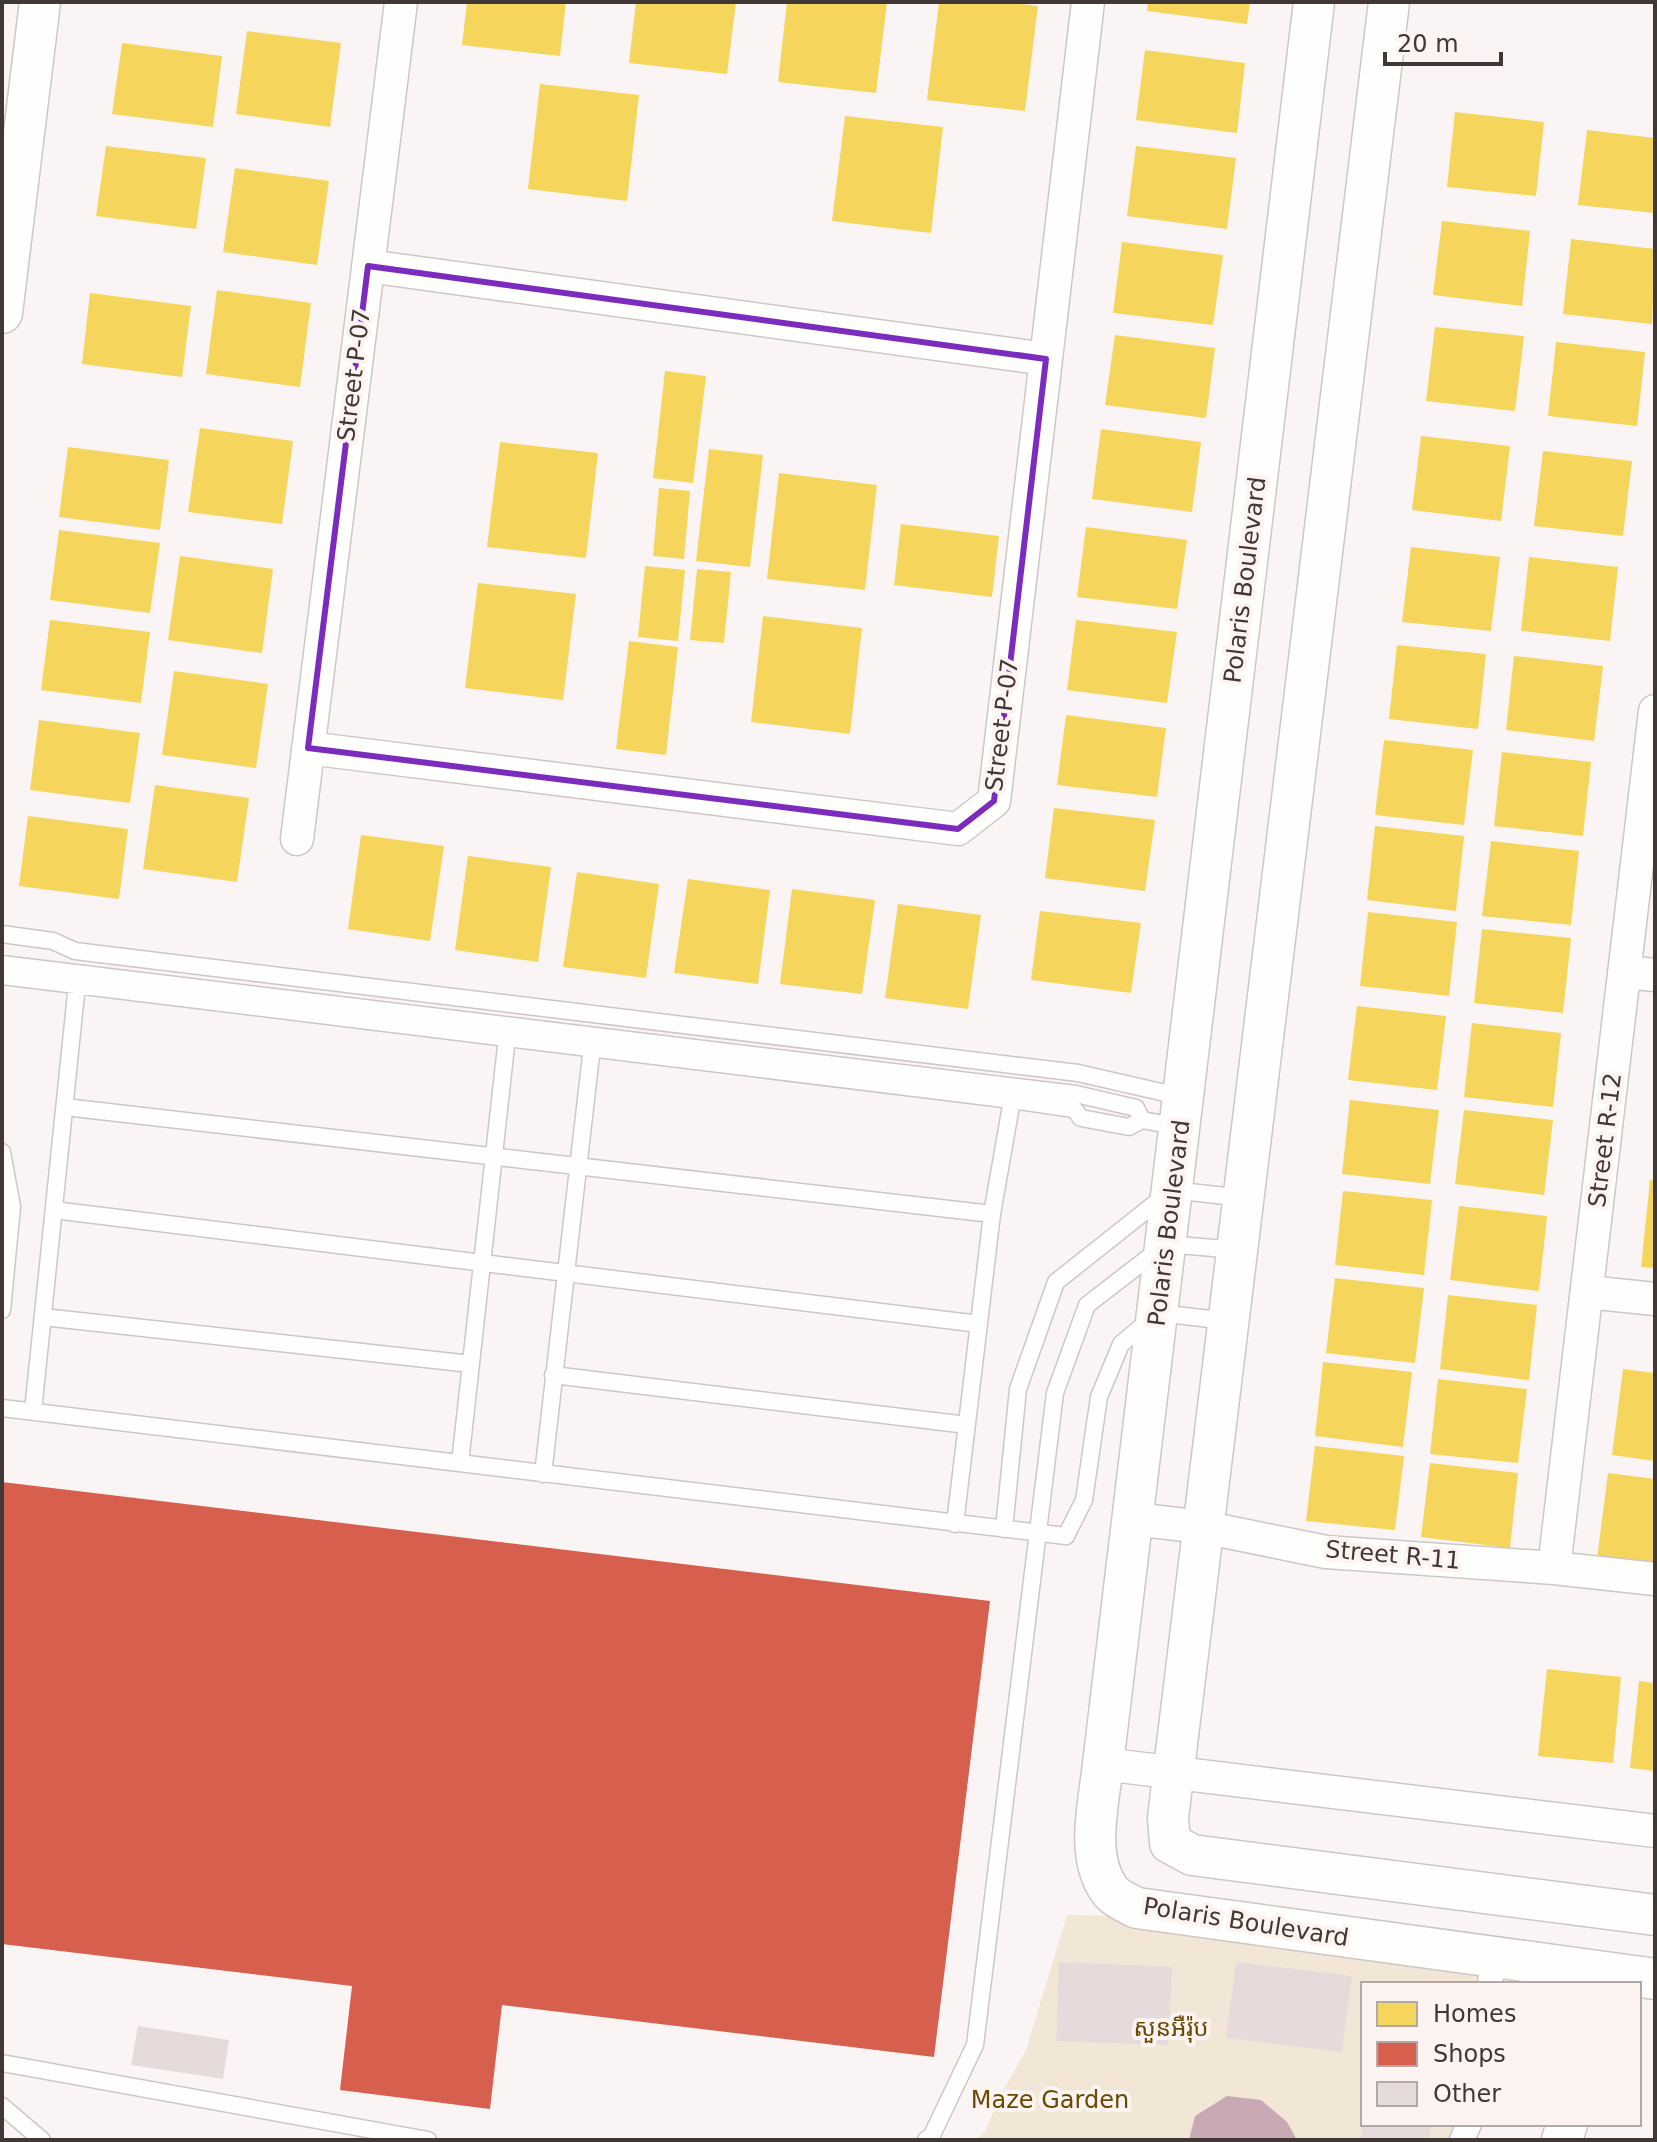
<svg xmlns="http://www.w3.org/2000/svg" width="1657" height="2142" font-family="'DejaVu Sans','Noto Sans Khmer',sans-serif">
<rect width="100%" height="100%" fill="#faf5f4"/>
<path fill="#f2e6d6" d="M 1067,1915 L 1208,1917 L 1493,1958 L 1490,1984 L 1363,1984 L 1363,2124 L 1469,2124 L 1462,2140 L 976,2140 L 985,2131 L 1004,2089 L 1026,2050 Z"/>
<path fill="#c9a9b4" d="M 1227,2096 L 1261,2100 L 1287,2122 L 1297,2140 L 1189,2140 L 1195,2116 Z"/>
<path fill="#f6d55c" d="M 467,2 L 566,2 L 560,56 L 462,45 Z
M 636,2 L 736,2 L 727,74 L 629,63 Z
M 787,2 L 887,2 L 876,93 L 778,82 Z
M 939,2 L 1005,2 L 1038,6 L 1025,111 L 927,100 Z
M 1148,2 L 1250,2 L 1247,24 L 1147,11 Z
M 247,31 L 341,43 L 330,127 L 236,114 Z
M 122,43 L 222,56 L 213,127 L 112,114 Z
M 1145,50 L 1245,63 L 1237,133 L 1136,120 Z
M 540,84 L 639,95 L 627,201 L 528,189 Z
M 1455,112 L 1544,122 L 1536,196 L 1447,187 Z
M 845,116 L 943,127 L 931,233 L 832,221 Z
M 1587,130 L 1655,138 L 1655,213 L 1578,205 Z
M 106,146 L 206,158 L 196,229 L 96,216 Z
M 1136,146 L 1236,158 L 1227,229 L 1127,216 Z
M 235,168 L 329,181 L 317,265 L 223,252 Z
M 1442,221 L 1530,231 L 1522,306 L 1433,295 Z
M 1571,239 L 1655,249 L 1652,324 L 1563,314 Z
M 1122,242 L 1223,255 L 1213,325 L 1113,313 Z
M 217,290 L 311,303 L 300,387 L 206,374 Z
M 90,293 L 191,306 L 182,377 L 82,364 Z
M 1435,327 L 1524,336 L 1515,411 L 1426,401 Z
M 1115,335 L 1215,348 L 1206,418 L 1105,405 Z
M 1556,342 L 1645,352 L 1637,426 L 1548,416 Z
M 665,371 L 706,376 L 693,483 L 653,478 Z
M 200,428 L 293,441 L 282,524 L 188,512 Z
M 1101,429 L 1201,442 L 1192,512 L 1092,499 Z
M 1421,436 L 1510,446 L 1501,521 L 1412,510 Z
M 500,442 L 598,453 L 586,558 L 487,547 Z
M 68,447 L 169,460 L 160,530 L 59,517 Z
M 709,449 L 763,455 L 750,567 L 696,561 Z
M 1543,451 L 1632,461 L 1623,536 L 1534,526 Z
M 779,473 L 877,485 L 865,590 L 767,579 Z
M 659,488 L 690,491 L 684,559 L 653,556 Z
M 901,524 L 999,536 L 992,597 L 894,585 Z
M 1086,527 L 1187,540 L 1177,609 L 1077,597 Z
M 59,530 L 160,543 L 150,613 L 50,600 Z
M 1411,547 L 1500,557 L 1491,631 L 1402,622 Z
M 180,556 L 273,569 L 262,653 L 168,640 Z
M 1529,557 L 1618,567 L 1610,641 L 1521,631 Z
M 645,566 L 685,570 L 678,641 L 638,637 Z
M 697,569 L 731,572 L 724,643 L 690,640 Z
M 478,583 L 576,594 L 563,700 L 465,688 Z
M 763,616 L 862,628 L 850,734 L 751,722 Z
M 50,620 L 150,632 L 141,703 L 41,690 Z
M 1076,620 L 1177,632 L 1167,703 L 1067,690 Z
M 629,641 L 678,647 L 666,755 L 616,749 Z
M 1397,645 L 1486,654 L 1478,729 L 1389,719 Z
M 1514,656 L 1603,666 L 1594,741 L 1506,730 Z
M 174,671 L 268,684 L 256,768 L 162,755 Z
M 1066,715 L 1166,728 L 1157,797 L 1057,785 Z
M 39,720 L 140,733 L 130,803 L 30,790 Z
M 1384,740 L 1473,750 L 1464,825 L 1375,815 Z
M 1502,752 L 1591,762 L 1583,836 L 1494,826 Z
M 155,785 L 249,798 L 237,882 L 143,869 Z
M 1054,808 L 1155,820 L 1145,891 L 1045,878 Z
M 28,816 L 128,829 L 119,899 L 19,886 Z
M 1375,826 L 1464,836 L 1456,911 L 1367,900 Z
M 361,835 L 444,846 L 430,941 L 348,929 Z
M 1491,841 L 1579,851 L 1571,925 L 1482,916 Z
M 468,856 L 551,867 L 538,962 L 455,950 Z
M 577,872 L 659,884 L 646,978 L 563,967 Z
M 688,879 L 770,890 L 758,984 L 674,973 Z
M 792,889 L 875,900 L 862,994 L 780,984 Z
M 898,904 L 981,915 L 968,1009 L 885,998 Z
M 1040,911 L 1141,923 L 1131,993 L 1031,980 Z
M 1368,912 L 1457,922 L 1449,996 L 1360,986 Z
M 1482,929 L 1571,938 L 1563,1013 L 1474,1003 Z
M 1357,1006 L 1446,1016 L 1437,1090 L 1348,1080 Z
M 1472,1023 L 1561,1033 L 1553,1107 L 1464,1097 Z
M 1350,1100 L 1439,1110 L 1430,1184 L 1342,1174 Z
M 1464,1110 L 1553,1120 L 1544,1195 L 1455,1184 Z
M 1650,1180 L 1655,1181 L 1655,1268 L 1641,1267 Z
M 1343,1191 L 1432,1200 L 1424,1275 L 1335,1265 Z
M 1459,1206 L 1547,1216 L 1539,1291 L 1450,1280 Z
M 1335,1278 L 1424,1288 L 1415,1363 L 1326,1353 Z
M 1448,1295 L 1537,1305 L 1529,1380 L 1440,1369 Z
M 1323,1362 L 1412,1372 L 1403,1447 L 1315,1436 Z
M 1623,1369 L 1655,1373 L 1655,1461 L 1612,1455 Z
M 1438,1379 L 1527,1389 L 1518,1463 L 1430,1454 Z
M 1315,1446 L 1404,1456 L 1395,1530 L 1306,1521 Z
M 1430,1463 L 1518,1473 L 1510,1548 L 1421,1537 Z
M 1608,1473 L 1655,1479 L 1655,1567 L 1597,1559 Z
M 1547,1669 L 1621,1677 L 1613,1763 L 1538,1756 Z
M 1639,1681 L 1655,1683 L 1655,1771 L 1630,1768 Z"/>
<path fill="#d6604d" d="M 2,1482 L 990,1601 L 934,2057 L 502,2005 L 490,2109 L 340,2090 L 352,1986 L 2,1944 Z"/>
<path fill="#e6dbda" d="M 1059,1962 L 1172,1967 L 1168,2045 L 1056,2041 Z
M 1236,1962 L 1352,1976 L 1342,2052 L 1226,2038 Z
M 138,2026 L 229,2040 L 223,2079 L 131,2065 Z
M 1363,2124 L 1432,2124 L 1429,2140 L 1360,2140 Z"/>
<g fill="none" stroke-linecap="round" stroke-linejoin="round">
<defs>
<path id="service" d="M 2,934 L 53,941 L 75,951 L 1078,1073 L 1183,1097
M 2,964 L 1076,1094 L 1136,1108 L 1142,1120
M 2,976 L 1012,1100 L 1074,1109 L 1081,1118 L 1129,1127 L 1142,1120 L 1180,1127
M 65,1107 L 992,1214
M 2,1152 L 12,1207 L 2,1310
M 54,1210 L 979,1324
M 43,1317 L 471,1364
M 553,1375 L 967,1425
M 2,1408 L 1066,1536 L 1084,1500 L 1099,1397 L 1121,1344 L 1158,1313 L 1228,1321
M 33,1411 L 77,984
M 460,1463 L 508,1028
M 543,1474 L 593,1038
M 955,1524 L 992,1214 L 1012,1100
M 1004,1529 L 1018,1389 L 1056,1282 L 1172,1190 L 1243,1198
M 2,2063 L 428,2140
M 2,2106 L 42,2140
M 926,2140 L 932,2135 L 975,2045 L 1055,1393 L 1087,1305 L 1166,1244 L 1237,1250"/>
<path id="pedestrian" d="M 1490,1984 L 1493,1958
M 1462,2140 L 1469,2124"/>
<path id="minor" d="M 368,266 L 1046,359
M 308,748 L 958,829 L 994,801 L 1088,2
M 297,839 L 401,2
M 1624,972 L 1655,975
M 1587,1292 L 1655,1299
M 1133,1519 L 1203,1527 L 1326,1552 L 1554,1568 L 1655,1579
M 1554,1568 L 1655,711
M 1103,1764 L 1655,1831"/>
<path id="tertiary" d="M 1314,2 L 1103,1764 C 1099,1803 1084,1858 1111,1892 C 1117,1899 1129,1904 1137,1908 L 1655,1979
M 1389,2 L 1168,1818 L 1170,1843 L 1192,1855 L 1655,1915
M 2,313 L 40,2
M 1562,2140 L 1567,2124"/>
</defs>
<use href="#service" stroke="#cdc7c5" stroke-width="19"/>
<use href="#pedestrian" stroke="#cdc7c5" stroke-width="27"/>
<use href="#minor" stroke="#cdc7c5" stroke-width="35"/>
<use href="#tertiary" stroke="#cdc7c5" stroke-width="43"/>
<use href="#service" stroke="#fefefd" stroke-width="16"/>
<use href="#pedestrian" stroke="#fefefd" stroke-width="24"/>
<use href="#minor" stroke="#fefefd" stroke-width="32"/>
<use href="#tertiary" stroke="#fefefd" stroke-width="40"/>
</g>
<path fill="none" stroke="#7b2cbf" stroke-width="6" stroke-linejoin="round" d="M 368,266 L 1046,359 L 994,801 L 958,829 L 308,748 Z"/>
<g text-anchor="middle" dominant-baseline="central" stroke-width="8" stroke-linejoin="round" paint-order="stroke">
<g font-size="24" fill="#413836" stroke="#fdf4f1">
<text transform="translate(354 375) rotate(-83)">Street P-07</text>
<text transform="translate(1245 580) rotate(-83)">Polaris Boulevard</text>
<text transform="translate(1002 725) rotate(-83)">Street P-07</text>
<text transform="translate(1605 1140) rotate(-83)">Street R-12</text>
<text transform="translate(1169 1223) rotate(-83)">Polaris Boulevard</text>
<text transform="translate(1393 1555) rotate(5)">Street R-11</text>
<text transform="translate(1246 1922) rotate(9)">Polaris Boulevard</text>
</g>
<g font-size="24" fill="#694903" stroke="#fdf4f1">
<text x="1171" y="2028">សួនអឺរ៉ុប</text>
<text x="1050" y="2100">Maze Garden</text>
</g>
</g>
<rect width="1657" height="2142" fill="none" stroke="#413836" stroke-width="8"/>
<rect x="1361" y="1982" width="280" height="144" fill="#fdf4f1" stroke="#b2a9a6" stroke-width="2"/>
<rect x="1377" y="2002" width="40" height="24" fill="#f6d55c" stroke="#b2a9a6" stroke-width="2"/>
<text x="1433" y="2022" font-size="24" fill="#413836">Homes</text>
<rect x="1377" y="2042" width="40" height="24" fill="#d6604d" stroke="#b2a9a6" stroke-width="2"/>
<text x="1433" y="2062" font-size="24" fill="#413836">Shops</text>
<rect x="1377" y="2082" width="40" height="24" fill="#e6dbda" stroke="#b2a9a6" stroke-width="2"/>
<text x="1433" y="2102" font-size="24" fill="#413836">Other</text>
<path d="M1385 52v12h116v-12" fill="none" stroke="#413836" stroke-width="4"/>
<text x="1397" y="52" font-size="24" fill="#413836" stroke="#fdf4f1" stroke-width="6" paint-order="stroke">20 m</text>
</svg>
